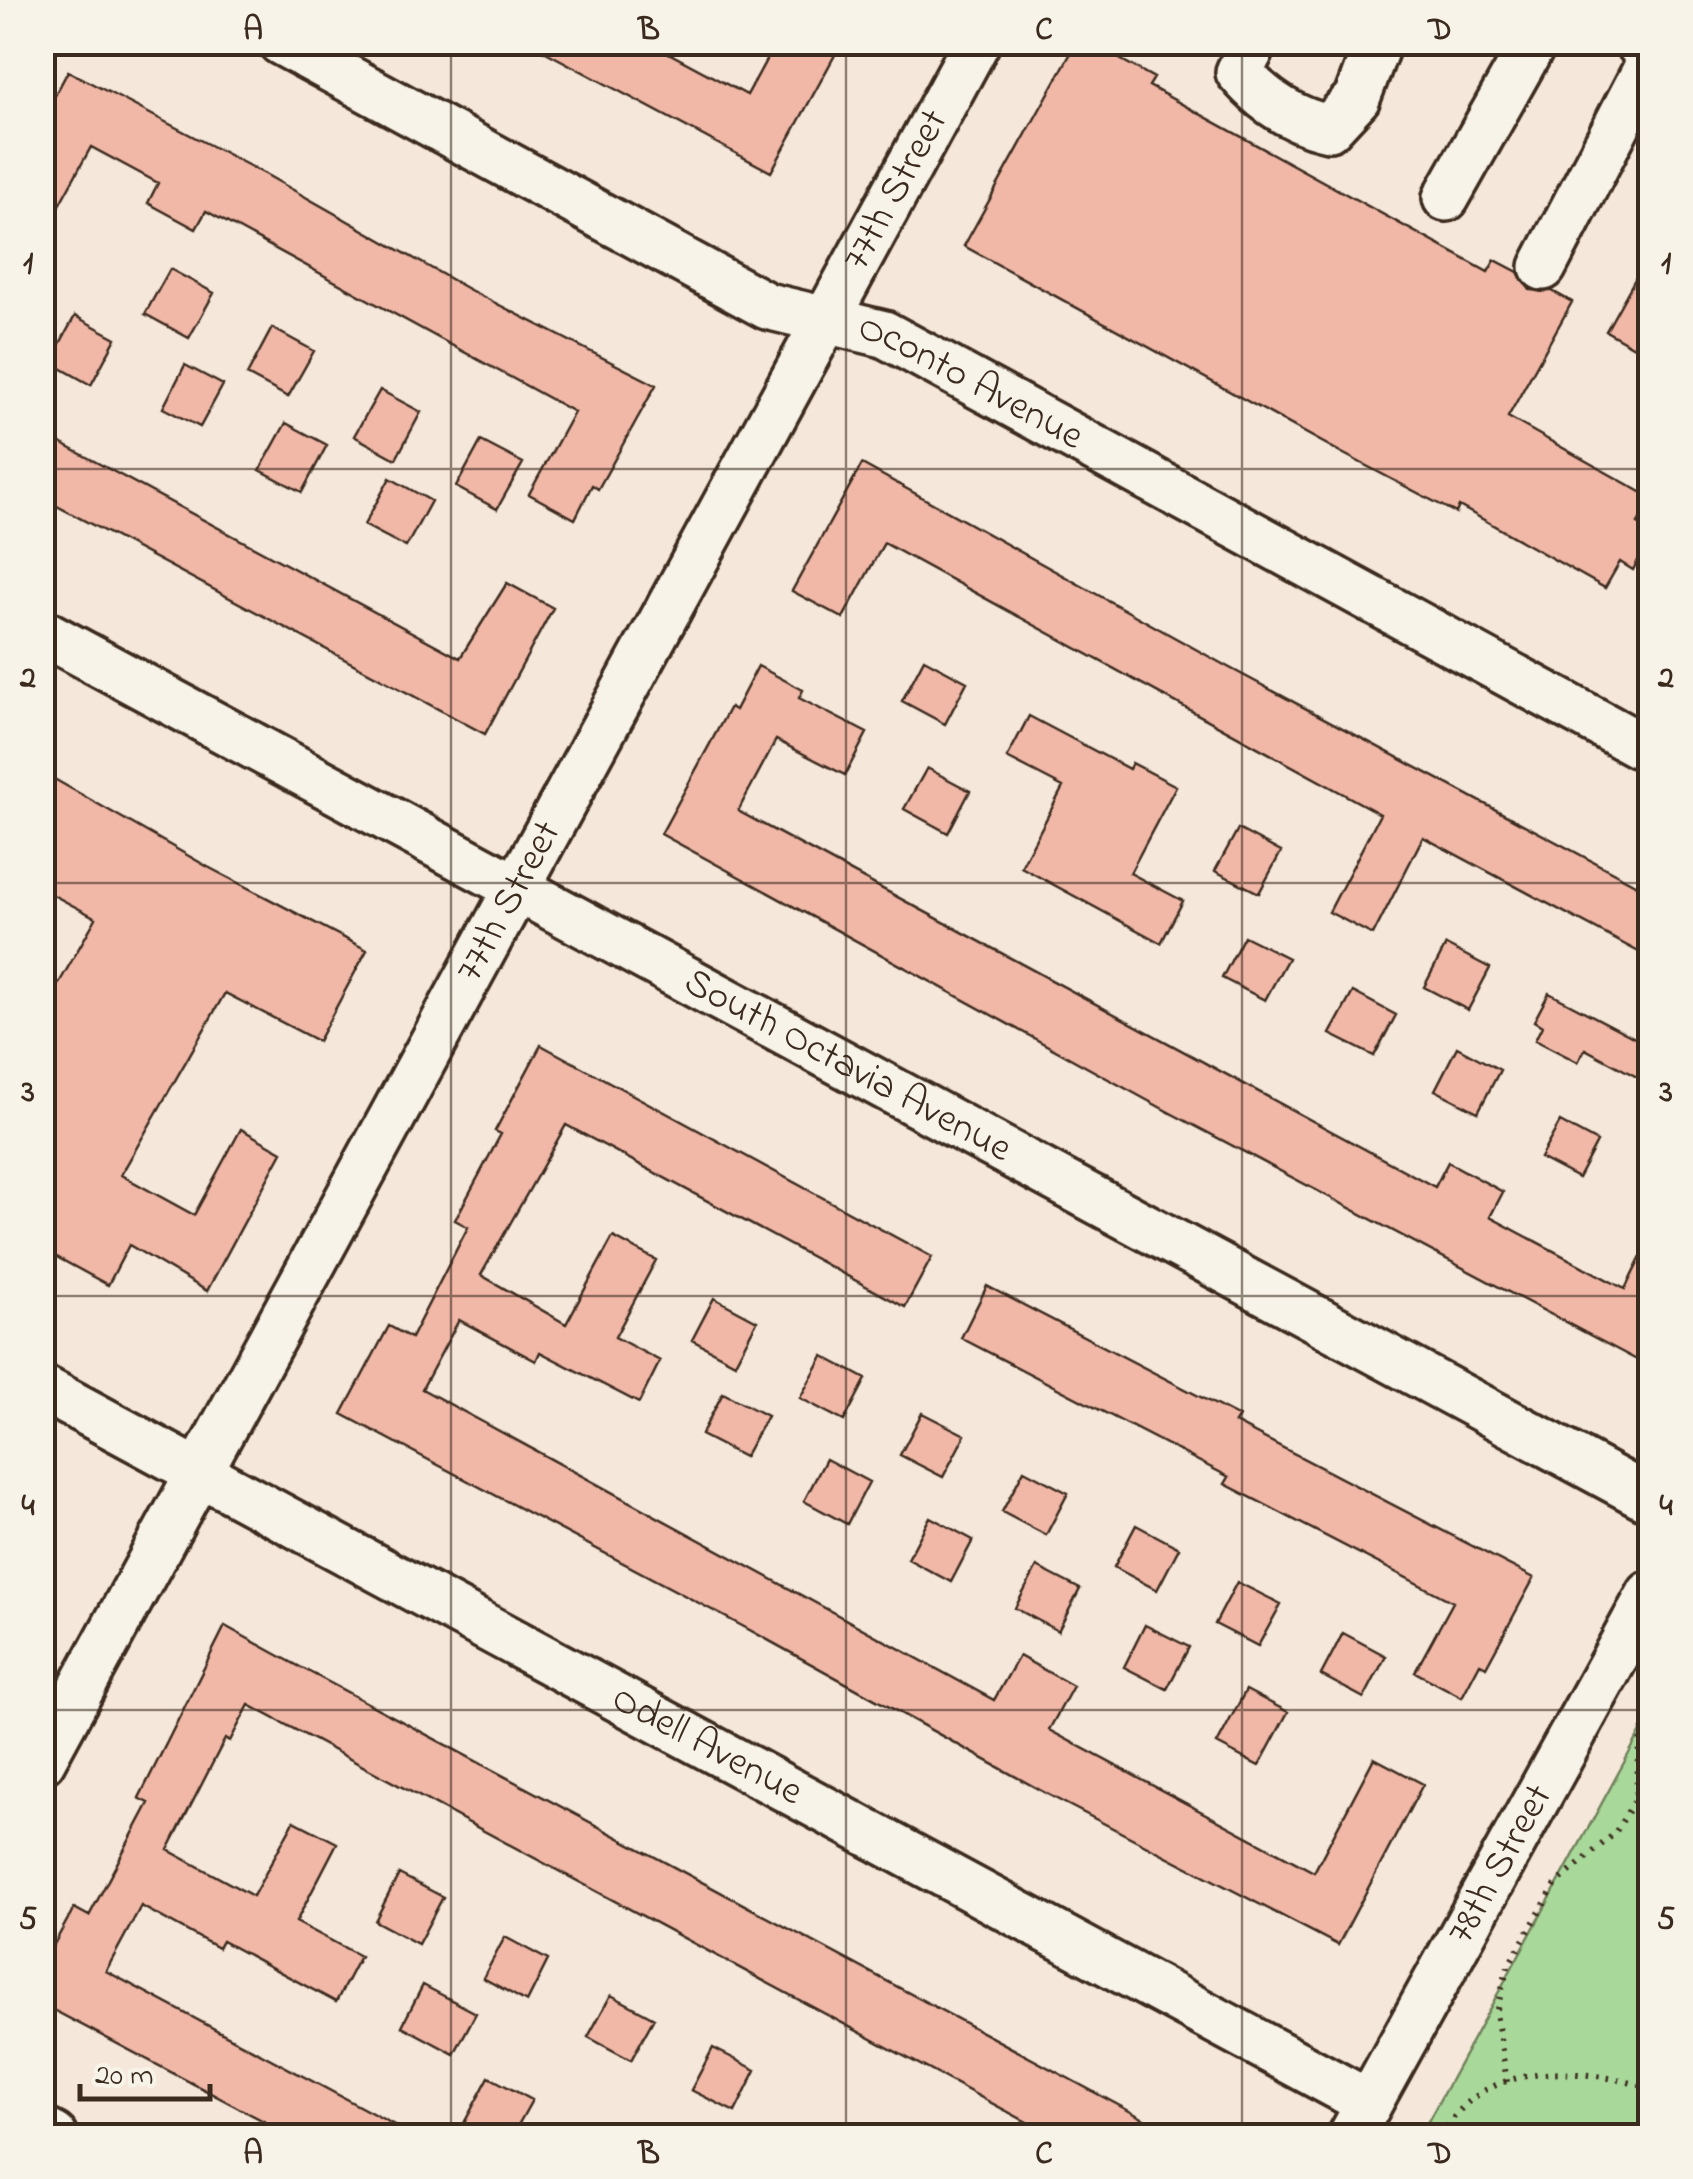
<svg xmlns="http://www.w3.org/2000/svg" width="1693" height="2179" font-family="'Indie Flower',sans-serif">
<rect width="100%" height="100%" fill="#f6e7db"/>
<filter id="ink" filterUnits="userSpaceOnUse"><feTurbulence type="fractalNoise" baseFrequency=".01" numOctaves="2"/><feDisplacementMap in="SourceGraphic" scale="20" xChannelSelector="R" yChannelSelector="G"/><feConvolveMatrix kernelMatrix="1 2 1 2 8 2 1 2 1" color-interpolation-filters="sRGB"/></filter>
<g filter="url(#ink)">
<path fill="#a8d99a" stroke="#72825c" stroke-width="2.5" d="M 1650,1715 L 1650,2136 L 1420,2136 Z"/>
<path fill="#f1b8a8" stroke="#3b2a1e" stroke-width="2.5" d="M 527,42 L 648,42 L 747,95 L 776,42 L 842,42 L 771,172 Z
M 1077,42 L 1089,42 L 1154,78 L 1149,86 L 1488,272 L 1495,260 L 1518,272 L 1530,290 L 1552,291 L 1572,302 L 1508,417 L 1650,497 L 1638,524 L 1650,531 L 1650,538 L 1633,570 L 1620,562 L 1605,588 L 1459,506 L 1456,513 L 1342,453 L 964,246 Z
M 68,71 L 265,174 L 468,289 L 656,385 L 598,489 L 592,485 L 575,519 L 529,494 L 574,412 L 206,211 L 196,229 L 148,203 L 158,183 L 91,147 L 42,236 L 42,120 Z
M 1650,252 L 1650,356 L 1606,331 Z
M 170,269 L 214,293 L 189,338 L 145,314 Z
M 75,316 L 116,338 L 91,385 L 50,362 Z
M 272,328 L 314,351 L 288,397 L 247,375 Z
M 185,365 L 223,385 L 200,427 L 163,408 Z
M 380,390 L 421,412 L 396,459 L 354,436 Z
M 286,423 L 327,445 L 302,492 L 260,470 Z
M 42,433 L 460,658 L 507,583 L 553,608 L 485,734 L 42,498 Z
M 481,441 L 523,463 L 497,509 L 456,487 Z
M 862,464 L 1228,667 L 1650,892 L 1650,958 L 1423,837 L 1373,935 L 1329,912 L 1380,814 L 884,543 L 843,618 L 792,591 Z
M 390,478 L 431,501 L 406,547 L 364,525 Z
M 924,659 L 967,682 L 945,724 L 902,701 Z
M 758,666 L 803,690 L 799,698 L 867,733 L 845,775 L 776,740 L 738,811 L 1435,1187 L 1448,1162 L 1503,1192 L 1490,1217 L 1625,1289 L 1650,1239 L 1650,1367 L 1165,1110 L 661,834 L 730,707 L 735,710 Z
M 1029,716 L 1129,769 L 1132,763 L 1176,786 L 1130,873 L 1183,901 L 1161,943 L 1021,867 L 1063,787 L 1007,758 Z
M 927,768 L 970,791 L 948,833 L 904,809 Z
M 42,772 L 208,867 L 367,950 L 318,1041 L 225,993 L 121,1175 L 194,1215 L 241,1129 L 282,1152 L 207,1291 L 129,1245 L 108,1285 L 42,1249 L 42,1013 L 96,918 L 42,889 Z
M 1238,829 L 1281,852 L 1259,893 L 1215,871 Z
M 1244,936 L 1288,958 L 1265,1000 L 1222,978 Z
M 1446,945 L 1490,968 L 1468,1010 L 1424,987 Z
M 1353,992 L 1396,1015 L 1374,1056 L 1330,1034 Z
M 1549,993 L 1650,1046 L 1650,1084 L 1585,1049 L 1578,1062 L 1535,1040 L 1542,1026 L 1534,1021 Z
M 541,1045 L 932,1257 L 905,1307 L 566,1125 L 481,1275 L 566,1324 L 613,1237 L 656,1260 L 615,1337 L 660,1361 L 639,1403 L 540,1352 L 536,1361 L 459,1320 L 422,1389 L 994,1700 L 1019,1656 L 1073,1686 L 1049,1730 L 1314,1872 L 1374,1758 L 1423,1784 L 1338,1945 L 1049,1795 L 746,1628 L 342,1414 L 389,1326 L 411,1338 L 468,1227 L 455,1220 L 501,1134 L 495,1131 Z
M 1457,1047 L 1500,1070 L 1478,1112 L 1435,1090 Z
M 1560,1122 L 1597,1142 L 1578,1178 L 1540,1158 Z
M 987,1286 L 1239,1417 L 1235,1423 L 1534,1578 L 1486,1667 L 1480,1663 L 1462,1697 L 1415,1672 L 1453,1602 L 1225,1484 L 1229,1477 L 961,1338 Z
M 714,1298 L 757,1321 L 735,1363 L 692,1340 Z
M 823,1356 L 866,1379 L 844,1421 L 800,1398 Z
M 723,1393 L 767,1416 L 744,1457 L 701,1435 Z
M 922,1413 L 965,1435 L 943,1477 L 900,1455 Z
M 826,1459 L 869,1482 L 847,1524 L 804,1501 Z
M 1024,1470 L 1068,1493 L 1046,1535 L 1002,1512 Z
M 930,1517 L 973,1540 L 951,1582 L 908,1559 Z
M 1136,1525 L 1179,1548 L 1157,1590 L 1114,1567 Z
M 1037,1567 L 1080,1589 L 1058,1631 L 1015,1608 Z
M 1237,1582 L 1281,1604 L 1258,1646 L 1215,1624 Z
M 1145,1625 L 1189,1647 L 1167,1689 L 1124,1667 Z
M 225,1626 L 276,1654 L 1176,2136 L 1053,2136 L 249,1705 L 230,1741 L 225,1739 L 168,1850 L 253,1896 L 294,1821 L 337,1843 L 296,1922 L 360,1956 L 336,2002 L 222,1941 L 218,1948 L 141,1906 L 106,1971 L 415,2136 L 292,2136 L 42,2004 L 42,1966 L 74,1908 L 89,1916 L 149,1803 L 139,1798 Z
M 1343,1633 L 1386,1656 L 1364,1698 L 1321,1675 Z
M 1246,1690 L 1288,1712 L 1259,1766 L 1217,1744 Z
M 399,1874 L 443,1897 L 418,1944 L 375,1921 Z
M 505,1937 L 548,1960 L 527,2002 L 483,1978 Z
M 423,1985 L 476,2013 L 454,2054 L 402,2026 Z
M 611,1995 L 654,2018 L 631,2060 L 588,2037 Z
M 713,2048 L 756,2070 L 735,2112 L 691,2090 Z
M 489,2077 L 532,2100 L 512,2136 L 457,2136 Z"/>
<g fill="none" stroke-linecap="round" stroke-linejoin="round">
<defs>
<g id="minor">
<path id="s1" d="M 281,42 L 767,306 L 884,334 L 1650,751"/>
<path d="M 1255,42 L 1239,72 C 1263,101 1292,120 1329,128 L 1357,98 L 1378,42"/>
<path d="M 1446,198 L 1534,42"/>
<path d="M 1543,267 L 1650,62"/>
<path id="s2" d="M 42,632 L 1650,1499"/>
<path id="s3" d="M 42,1388 L 1369,2103"/>
<path id="s4" d="M 42,1761 L 977,42"/>
<path d="M 42,2130 L 54,2136"/>
<path id="s5" d="M 1351,2136 L 1650,1594"/>
</g>
<path id="major" d="M 1644,42 L 1650,46"/>
</defs>
<use href="#minor" stroke="#3b2a1e" stroke-width="52"/>
<use href="#major" stroke="#3b2a1e" stroke-width="62"/>
<path stroke="#3b2a1e" stroke-width="6" stroke-dasharray="2.5 8" stroke-linecap="butt" d="M 1507,2082 L 1496,2013 L 1508,1966 L 1556,1884 L 1615,1833 L 1635,1800 L 1641,1736 L 1650,1706
M 1442,2136 C 1481,2058 1581,2067 1650,2088"/>
<use href="#minor" stroke="#f7f3e8" stroke-width="45"/>
<use href="#major" stroke="#f7f3e8" stroke-width="55"/>
</g>
</g>
<path fill="none" stroke="#3b2a1e" stroke-width="2.5" stroke-opacity="0.55" d="M 451,42 L 451,2136M 846,42 L 846,2136M 1242,42 L 1242,2136M 42,469 L 1650,469M 42,883 L 1650,883M 42,1296 L 1650,1296M 42,1710 L 1650,1710"/>
<g text-anchor="middle" dominant-baseline="central" stroke-width="8" stroke-linejoin="round" paint-order="stroke">
<g font-size="40" fill="#3b2a1e" stroke="#f7f3e8">
<text stroke="none"><textPath href="#s4" startOffset="1788">77th Street</textPath></text>
<text stroke="none"><textPath href="#s1" startOffset="772">Oconto Avenue</textPath></text>
<text stroke="none"><textPath href="#s4" startOffset="978">77th Street</textPath></text>
<text stroke="none"><textPath href="#s2" startOffset="915">South Octavia Avenue</textPath></text>
<text stroke="none"><textPath href="#s3" startOffset="755">Odell Avenue</textPath></text>
<text stroke="none"><textPath href="#s5" startOffset="310">78th Street</textPath></text>
</g>
</g>
<rect width="1693" height="2179" fill="none" stroke="#f7f3e8" stroke-width="110"/>
<path d="M80 2084v15h130v-15" fill="none" stroke="#3b2a1e" stroke-width="5"/>
<text x="95" y="2084" font-size="30" fill="#3b2a1e" stroke="#f7f3e8" stroke-width="8" paint-order="stroke">20 m</text>
<rect x="55" y="55" width="1583" height="2069" fill="none" stroke="#3b2a1e" stroke-width="4"/>
<g font-size="32" text-anchor="middle" font-weight="bold" fill="#3b2a1e">
<text x="253" y="39">A</text>
<text x="649" y="39">B</text>
<text x="1044" y="39">C</text>
<text x="1440" y="39">D</text>
<text x="28" y="273">1</text>
<text x="1666" y="273">1</text>
<text x="28" y="687">2</text>
<text x="1666" y="687">2</text>
<text x="28" y="1101">3</text>
<text x="1666" y="1101">3</text>
<text x="28" y="1515">4</text>
<text x="1666" y="1515">4</text>
<text x="28" y="1928">5</text>
<text x="1666" y="1928">5</text>
<text x="253" y="2163">A</text>
<text x="649" y="2163">B</text>
<text x="1044" y="2163">C</text>
<text x="1440" y="2163">D</text>
</g>
</svg>
